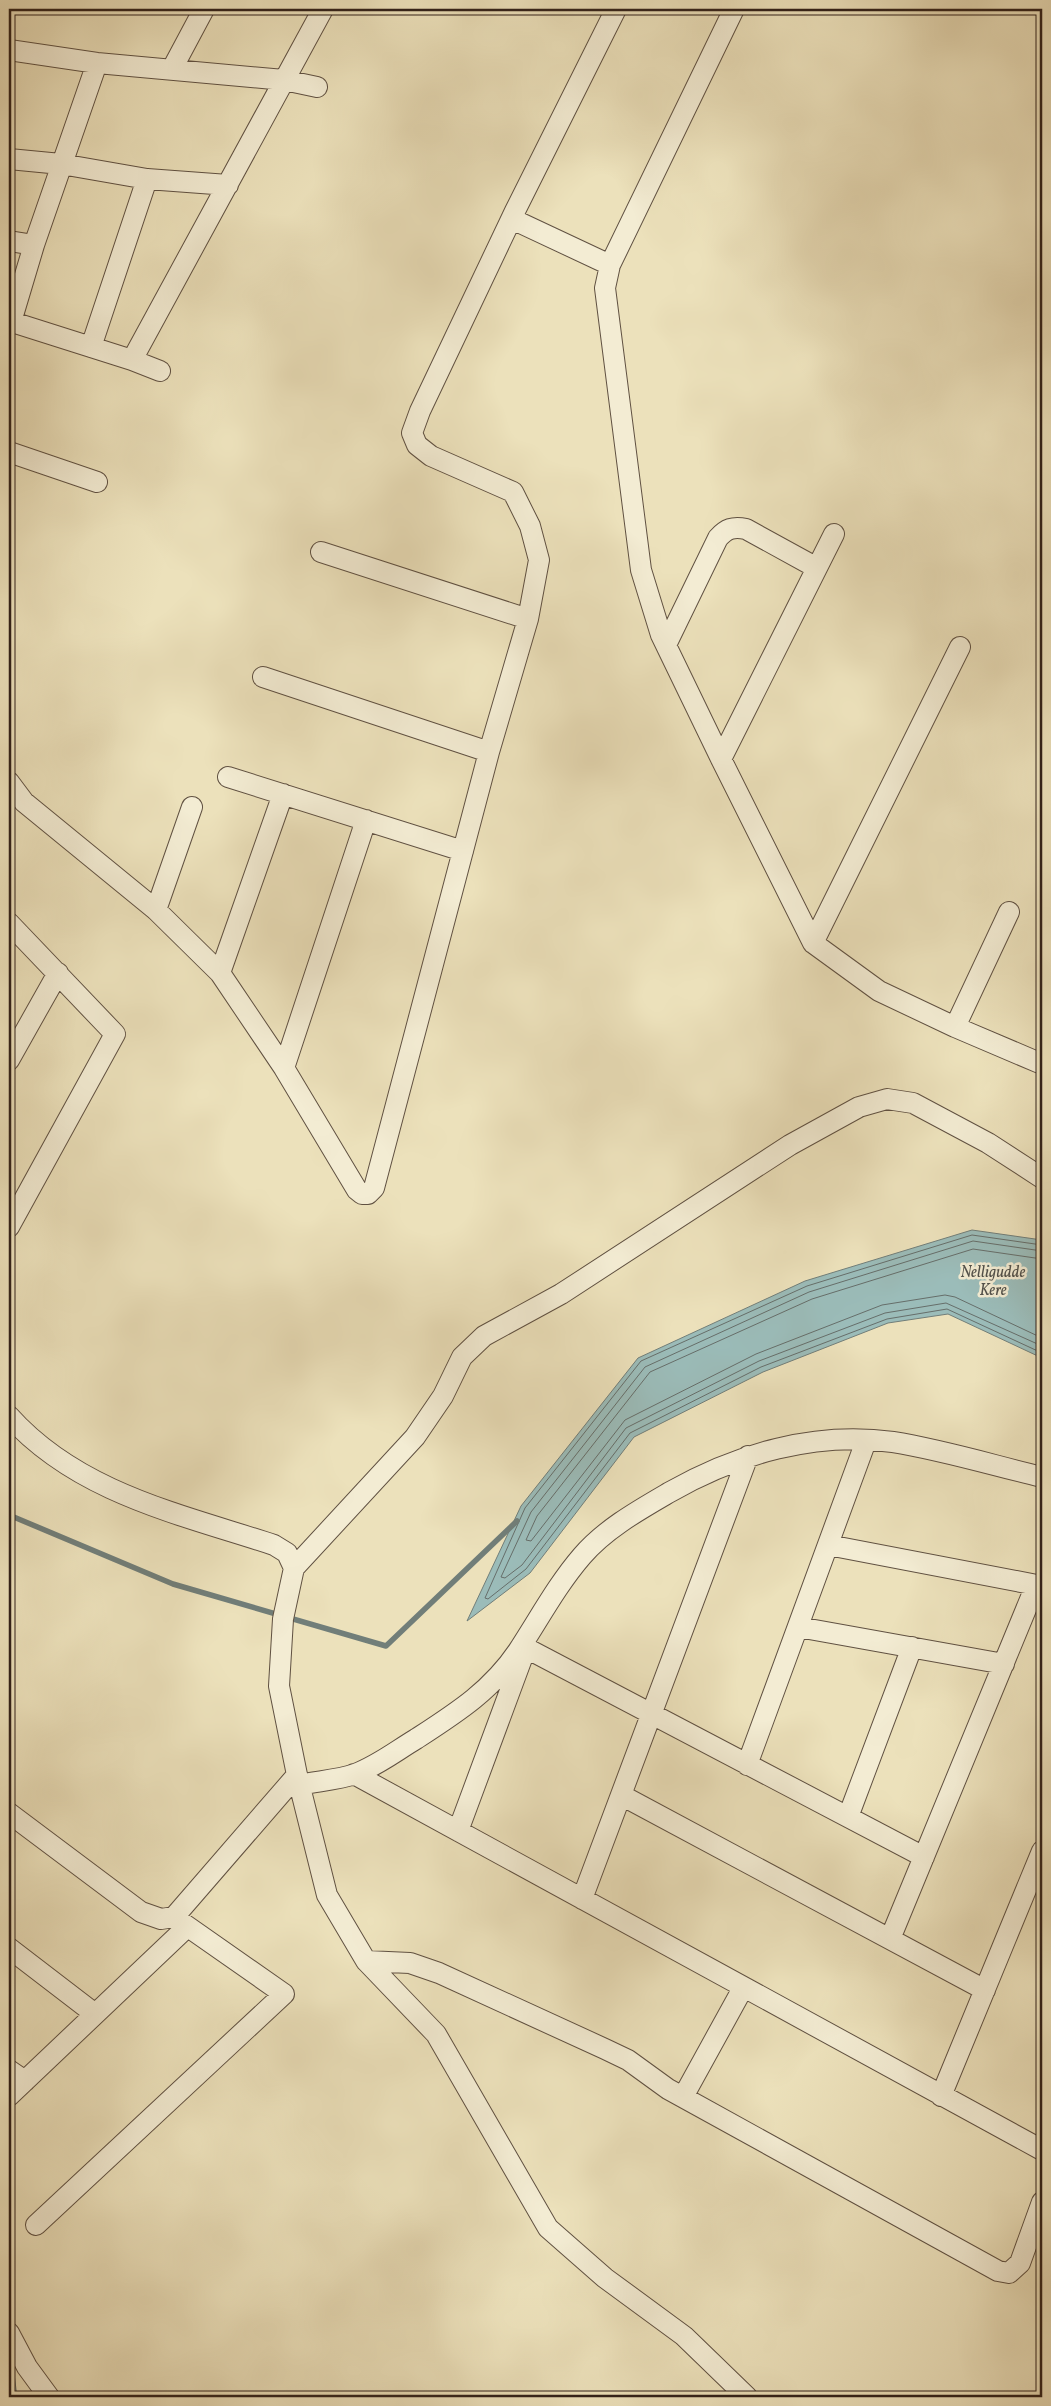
<svg xmlns="http://www.w3.org/2000/svg" width="1051" height="2406" font-family="Vollkorn,serif">
<rect width="100%" height="100%" fill="#ece1bb"/>
<filter id="stains"><feTurbulence type="fractalNoise" baseFrequency=".004" numOctaves="4"/><feColorMatrix values="0 0 0 0 .2 0 0 0 0 .09 0 0 0 0 .02 0 0 0 .5 -.17"/></filter>
<radialGradient id="worn" r=".72"><stop offset=".6" stop-color="#630" stop-opacity="0"/><stop offset="1" stop-color="#630" stop-opacity=".3"/></radialGradient>
<path fill="#9bbcb9" stroke="#717e79" d="M 972,1230 L 1042,1240 L 1042,1358 L 948,1314 L 888,1323 L 763,1372 L 634,1437 L 530,1573 L 467,1621 L 521,1506 L 638,1358 L 805,1281 Z
M 9,2355 L 12,2358 L 17,2397 L 9,2397 Z"/>
<g fill="none" stroke-linecap="round" stroke-linejoin="round">
<path stroke="#666e6a" stroke-width="1" d="M 1042,1245 L 972,1235 L 807,1286 L 641,1361 L 525,1508 L 485,1598 L 488,1599 L 526,1569 L 630,1433 L 761,1367 L 887,1319 L 947,1309 L 1042,1353
M 1042,1251 L 973,1241 L 809,1292 L 645,1367 L 531,1512 L 501,1577 L 505,1578 L 522,1565 L 626,1428 L 759,1361 L 885,1313 L 946,1303 L 1042,1346
M 1042,1259 L 973,1249 L 812,1299 L 650,1372 L 537,1516 L 526,1540 L 531,1541 L 625,1420 L 756,1354 L 882,1305 L 945,1295 L 955,1297 L 1042,1338"/>
<path stroke="#717e79" stroke-width="5.5" d="M 9,1515 L 173,1584 L 386,1646 L 517,1521"/>
<defs>
<path id="minor" d="M 734,9 L 610,265 L 605,288 L 641,570 L 661,635 L 721,759 L 813,943 L 960,647
M 9,50 L 97,63 L 284,80 L 317,87
M 172,69 L 204,9
M 9,159 L 61,164 L 147,179 L 228,185
M 512,219 L 610,265
M 9,241 L 34,245
M 9,321 L 132,360 L 323,9
M 11,322 L 34,245 L 97,63
M 91,347 L 147,179
M 132,360 L 160,371
M 9,452 L 97,482
M 321,552 L 528,619
M 666,645 L 718,538 C 726,529 733,526 746,529 L 817,568
M 263,677 L 489,752
M 721,759 L 834,534
M 228,777 L 463,851
M 9,782 L 24,802 L 156,910 L 220,973 L 284,1068 L 357,1190 L 362,1194 L 368,1194 L 374,1188 L 489,752 L 528,619 L 539,560 L 530,526 L 513,492 L 431,456 L 417,445 L 412,433 L 420,411 L 515,211 L 616,9
M 156,910 L 192,807
M 9,923 L 115,1034 L 9,1227
M 813,943 L 879,991 L 955,1027 L 1042,1064
M 220,973 L 283,794
M 955,1027 L 1009,912
M 9,1060 L 58,973
M 284,1068 L 366,820
M 9,1416 C 78,1493 180,1514 274,1545 L 287,1553 L 294,1568
M 828,1545 L 1042,1586
M 798,1627 L 1004,1664
M 526,1648 L 924,1857
M 747,1765 L 866,1441
M 354,1774 L 1042,2150
M 299,1785 C 317,1781 338,1780 355,1774 C 377,1766 396,1751 416,1739 C 456,1713 491,1691 518,1651 C 539,1619 557,1585 582,1556 C 605,1529 639,1510 670,1492 C 737,1454 815,1431 893,1442 C 943,1450 992,1465 1042,1477
M 621,1795 L 985,1990
M 9,1813 L 141,1912 L 161,1919 L 174,1917 L 297,1775
M 848,1817 L 912,1647
M 458,1831 L 524,1653
M 582,1899 L 748,1456
M 890,1939 L 1036,1585
M 9,1948 L 95,2014
M 366,1961 L 410,1963 L 439,1973 L 605,2049 L 628,2060 L 668,2089 L 998,2271 L 1009,2273 L 1020,2263 L 1042,2202
M 9,2070 L 25,2081
M 9,2096 L 187,1927
M 941,2096 L 1042,1851
M 683,2097 L 743,1988
M 36,2225 L 284,1994 L 174,1917
M 9,2333 L 27,2367 L 49,2397
M 747,2397 L 684,2336 L 605,2278 L 548,2228 L 436,2034 L 366,1961 L 327,1895 L 297,1775 L 279,1686 L 283,1619 L 294,1568 L 415,1437 L 443,1396 L 462,1357 L 484,1336 L 561,1294 L 790,1145 L 859,1107 L 887,1099 L 913,1103 L 988,1143 L 1042,1178"/>
</defs>
<use href="#minor" stroke="#605142" stroke-width="22"/>
<use href="#minor" stroke="#f3ecd3" stroke-width="20"/>
</g>
<g text-anchor="middle" dominant-baseline="central" stroke-width="5" stroke-linejoin="round" paint-order="stroke">
<g font-size="16" font-style="italic" fill="#51504a" stroke="#f3ecd3">
<text x="993" y="1273">Nelligudde<tspan x="993" dy="18">Kere</tspan></text>
</g>
</g>
<rect width="1051" height="2406" fill="none" stroke="#ece1bb" stroke-width="30"/>
<rect x="10" y="10" width="1031" height="2386" fill="none" stroke="#31211a" stroke-width="2.5"/>
<rect x="15" y="15" width="1021" height="2376" fill="none" stroke="#31211a"/>
<rect width="100%" height="100%" filter="url(#stains)"/>
<rect width="100%" height="100%" fill="url(#worn)"/>
</svg>
